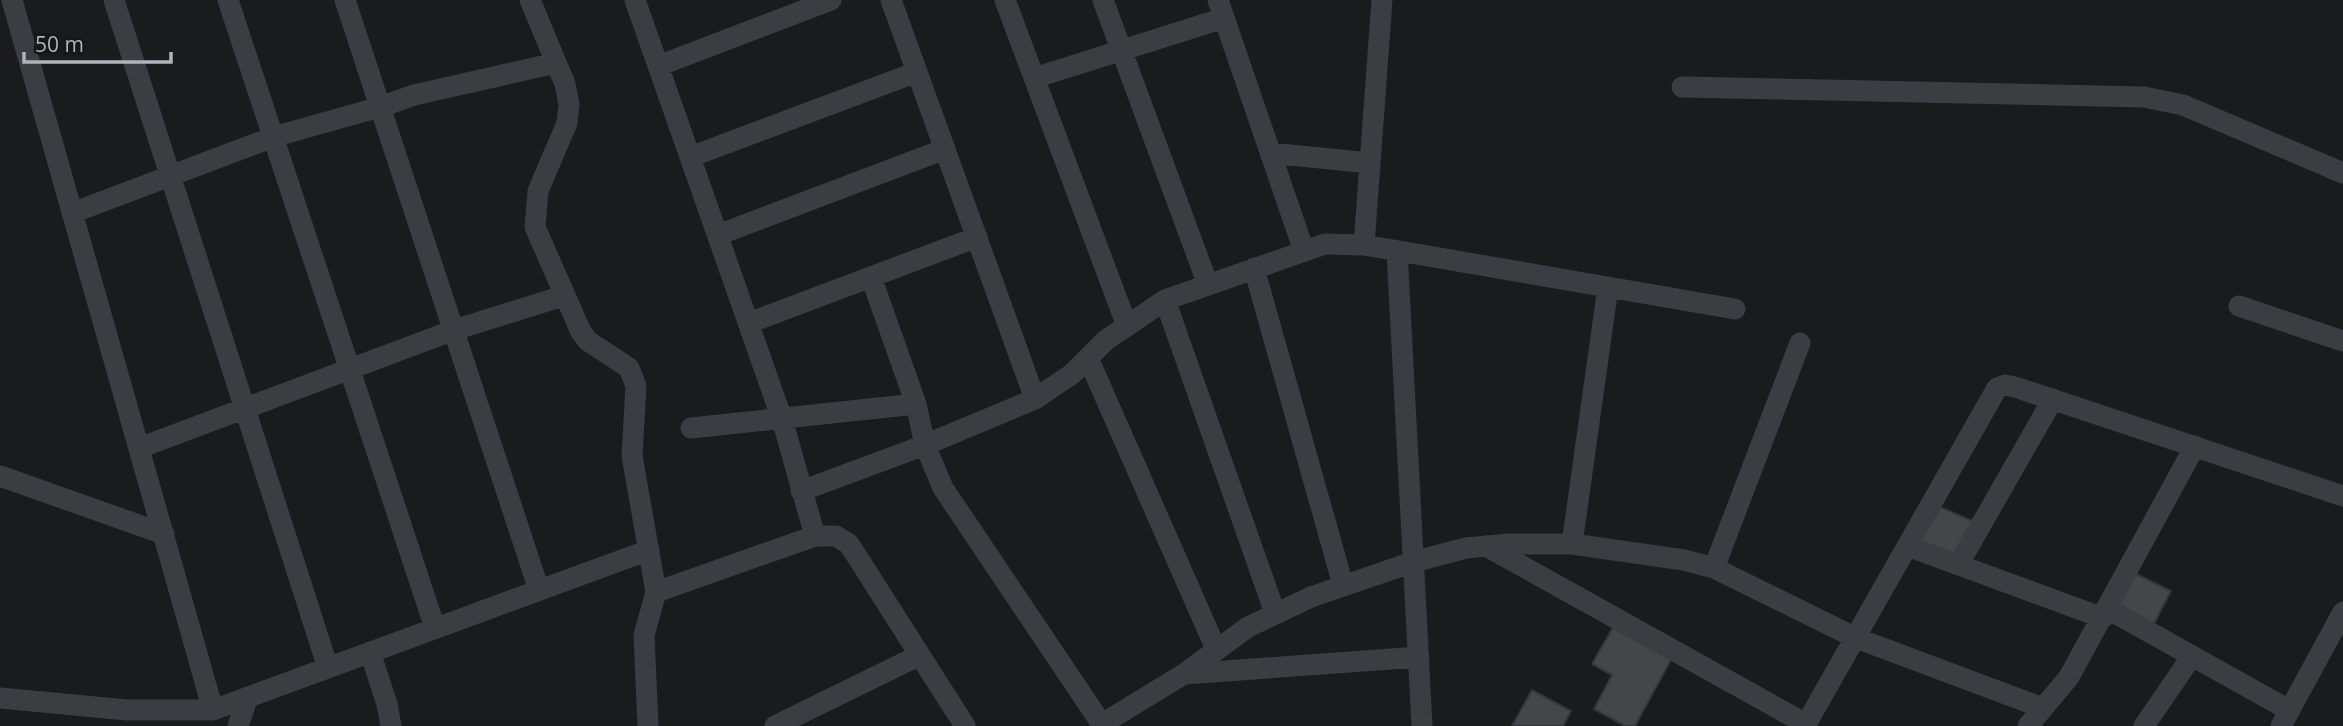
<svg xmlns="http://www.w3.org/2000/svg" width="2343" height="726" font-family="'Open Sans',sans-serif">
<rect width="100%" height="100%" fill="#1a1b1d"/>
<path fill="#44464a" stroke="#343539" stroke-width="2" d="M 1938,506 L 1977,523 L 1959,562 L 1919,545 Z
M 2130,571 L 2171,591 L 2152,628 L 2112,607 Z
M 1613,627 L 1671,660 L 1635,726 L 1625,726 L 1594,709 L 1612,675 L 1592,664 Z
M 1532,690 L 1571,711 L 1563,726 L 1512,726 Z"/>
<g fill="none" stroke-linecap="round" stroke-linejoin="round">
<path stroke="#3b3d42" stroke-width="21" d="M 12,0 L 213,710
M 114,0 L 328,668
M 228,0 L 435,628
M 345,0 L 539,590
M 530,0 L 565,84 L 569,104 L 567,123 L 538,191 L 535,227 L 581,332 L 588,341 L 629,368 L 636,386 L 632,456 L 656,592 L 644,635 L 648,726
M 635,0 L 782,419 L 815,536
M 891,0 L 1035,399
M 1005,0 L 1127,326 L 1165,300 L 1325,244 L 1364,245 L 1735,309
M 1103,0 L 1208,285
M 1218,0 L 1304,251
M 658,66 L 831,0
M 1034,78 L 1224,18
M 1682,87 L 2144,97 L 2183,105 L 2343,173
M 1270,153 L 1370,163
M 690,157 L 917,72
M 72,213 L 273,137 L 380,107 L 414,95 L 556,63
M 718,235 L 945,149
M 1364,245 L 1382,0
M 1397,251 L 1422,726
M 1254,268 L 1343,585
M 871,277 L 916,404 L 925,445 L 943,488 L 1103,726
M 1165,300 L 1275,613
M 2239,306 L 2343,341
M 749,323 L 977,237
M 1088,358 L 1216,649
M 691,428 L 916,404
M 139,448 L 454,330 L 563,296
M 0,476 L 164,534
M 801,491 L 925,445 L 1035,399 L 1072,374 L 1106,340 L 1127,326
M 1572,544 L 1608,287
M 1486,546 L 1806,724
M 1907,546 L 2103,618
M 1958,565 L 2053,399
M 1714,568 L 1800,343
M 656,592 L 815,536 L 836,536 L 849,544 L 965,726
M 2108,609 L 2289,710
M 370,652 L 387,704 L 391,726
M 1184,674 L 1419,657
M 0,698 L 127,710 L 213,710 L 649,550
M 1102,724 L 1184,674 L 1248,627 L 1311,597 L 1413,562 L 1466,548 L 1509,544 L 1572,544 L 1684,560 L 1714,568 L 1856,638 L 2043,708
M 238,726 L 248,697
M 775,726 L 920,655
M 1805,726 L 1997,388 L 2005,385 L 2015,387 L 2343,496
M 2028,726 L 2069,677 L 2195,446
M 2144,726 L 2192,656
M 2281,726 L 2343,612"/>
</g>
<path d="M24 52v10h147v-10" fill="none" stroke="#adb4bc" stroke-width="3.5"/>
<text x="35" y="52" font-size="21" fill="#adb4bc" stroke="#151618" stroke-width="5" paint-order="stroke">50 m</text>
</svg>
